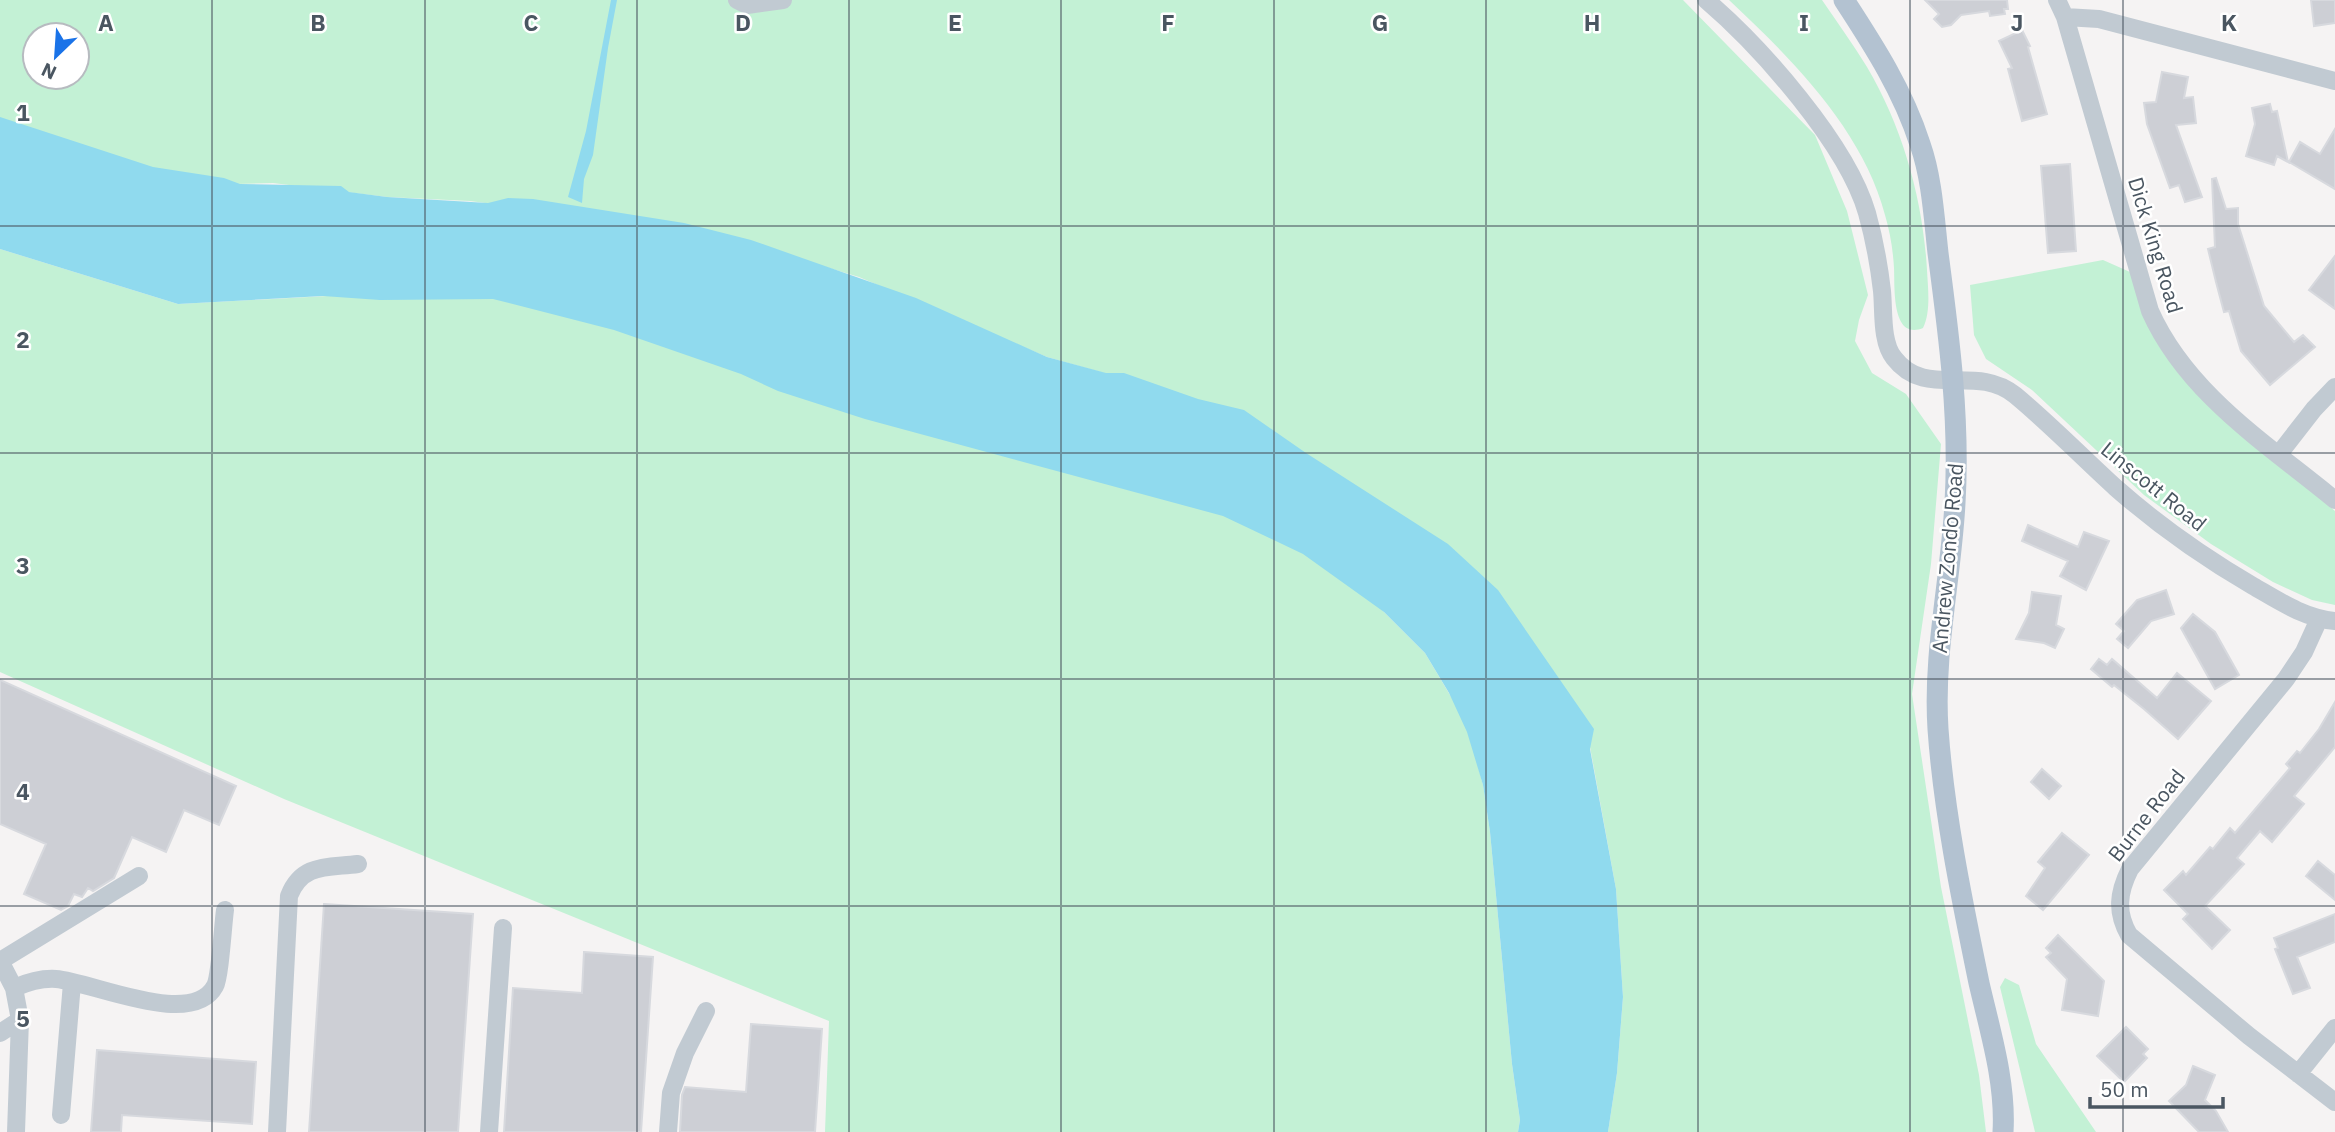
<svg xmlns="http://www.w3.org/2000/svg" width="2335" height="1132" font-family="'IBM Plex Sans',sans-serif">
<rect width="100%" height="100%" fill="#f5f3f3"/>
<path fill="#c3f1d5" fill-rule="evenodd" d="M 0,0 L 1683,0 L 1815,135 L 1847,211 L 1868,295 L 1859,320 L 1855,341 L 1872,373 L 1906,394 L 1941,444 L 1931,564 L 1912,694 L 1941,887 L 1979,1075 L 1986,1132 L 1608,1132 L 1617,1073 L 1623,997 L 1616,889 L 1588,736 L 1150,386 L 1047,357 L 859,277 L 759,247 L 659,226 L 470,201 L 387,197 L 273,183 L 237,184 L 169,176 L 0,122 ZM 35,35 L 77,35 L 77,77 L 35,77 Z
M 1729,0 L 1822,0 C 1837,22 1853,44 1867,67 C 1903,128 1923,200 1927,270 C 1928,289 1931,312 1923,328 C 1891,341 1895,286 1894,268 C 1893,250 1890,232 1885,215 C 1863,130 1791,58 1729,0 Z
M 0,249 L 178,304 L 327,296 L 514,293 L 1040,452 L 1278,533 L 1357,585 L 1425,653 L 1466,722 L 1483,785 L 1490,832 L 1512,1064 L 1520,1120 L 1518,1132 L 825,1132 L 829,1021 L 284,799 L 0,672 Z
M 2103,260 L 2130,272 L 2159,346 L 2179,374 L 2207,403 L 2335,511 L 2335,605 L 2312,600 L 2273,582 L 2211,544 L 2144,495 L 2032,390 L 1986,359 L 1974,335 L 1970,285 Z
M 2005,978 L 2019,985 L 2036,1044 L 2096,1132 L 2035,1132 L 2000,987 Z"/>
<path fill="#90daee" d="M 611,0 L 617,0 L 608,48 L 593,155 L 584,179 L 582,203 L 568,197 L 586,131 Z
M 0,117 L 153,167 L 224,178 L 240,184 L 341,186 L 349,192 L 387,197 L 488,203 L 508,198 L 533,199 L 684,223 L 751,240 L 916,298 L 1047,357 L 1106,373 L 1124,373 L 1198,399 L 1244,410 L 1306,453 L 1448,544 L 1498,590 L 1594,729 L 1590,749 L 1616,889 L 1623,997 L 1617,1073 L 1608,1132 L 1518,1132 L 1520,1120 L 1512,1064 L 1490,832 L 1483,785 L 1467,732 L 1449,693 L 1425,653 L 1384,612 L 1303,554 L 1223,516 L 865,419 L 778,391 L 741,374 L 614,330 L 493,299 L 380,300 L 323,296 L 178,304 L 0,249 Z"/>
<path fill="#cdcfd5" stroke="#d7d9de" stroke-width="2" d="M 1925,0 L 2007,0 L 2008,9 L 2004,9 L 2005,14 L 1990,16 L 1989,11 L 1961,15 L 1951,25 L 1942,27 L 1934,19 L 1939,14 Z
M 2311,0 L 2335,0 L 2335,23 L 2314,26 Z
M 2022,30 L 2030,46 L 2028,47 L 2047,114 L 2022,121 L 2008,69 L 2012,68 L 1999,41 Z
M 2162,72 L 2188,77 L 2184,98 L 2193,97 L 2196,123 L 2176,125 L 2202,197 L 2185,202 L 2179,185 L 2170,188 L 2147,124 L 2144,103 L 2156,102 Z
M 2270,104 L 2272,112 L 2277,111 L 2288,162 L 2277,156 L 2274,165 L 2246,156 L 2255,124 L 2252,108 Z
M 2335,129 L 2335,189 L 2289,162 L 2300,142 L 2320,154 Z
M 2070,164 L 2076,251 L 2048,253 L 2041,166 Z
M 2216,178 L 2226,209 L 2238,208 L 2238,224 L 2264,306 L 2294,342 L 2303,335 L 2315,347 L 2270,385 L 2241,351 L 2229,311 L 2224,312 L 2216,282 L 2208,249 L 2215,247 L 2212,179 Z
M 2335,256 L 2335,309 L 2309,290 Z
M 2028,525 L 2078,547 L 2084,532 L 2109,541 L 2086,590 L 2060,576 L 2068,561 L 2022,541 Z
M 2166,590 L 2174,614 L 2151,621 L 2128,648 L 2117,639 L 2124,631 L 2116,624 L 2137,600 Z
M 2032,592 L 2061,596 L 2056,625 L 2064,629 L 2055,648 L 2044,643 L 2016,639 L 2029,613 Z
M 2193,614 L 2215,632 L 2239,675 L 2215,689 L 2181,628 Z
M 2099,659 L 2107,665 L 2112,659 L 2157,698 L 2177,673 L 2211,701 L 2178,739 L 2144,709 L 2114,685 L 2112,687 L 2091,669 Z
M 0,680 L 236,786 L 219,825 L 184,810 L 166,852 L 132,837 L 114,878 L 93,891 L 88,888 L 82,897 L 74,894 L 68,906 L 61,910 L 24,894 L 46,844 L 0,824 Z
M 2335,702 L 2335,747 L 2294,796 L 2304,804 L 2272,842 L 2260,831 L 2237,858 L 2244,864 L 2205,906 L 2230,930 L 2212,949 L 2183,919 L 2188,914 L 2164,890 L 2183,871 L 2186,875 L 2210,847 L 2213,849 L 2230,828 L 2235,833 L 2290,768 L 2286,764 L 2297,751 L 2300,753 L 2319,729 Z
M 2042,769 L 2061,786 L 2049,799 L 2031,782 Z
M 2062,833 L 2089,855 L 2043,910 L 2026,896 L 2045,868 L 2038,862 Z
M 2318,861 L 2335,875 L 2335,900 L 2306,876 Z
M 324,904 L 473,914 L 458,1132 L 309,1132 Z
M 2335,914 L 2335,942 L 2297,957 L 2310,988 L 2293,994 L 2275,949 L 2278,948 L 2274,938 Z
M 2058,935 L 2104,981 L 2098,1016 L 2062,1010 L 2067,979 L 2046,957 L 2051,953 L 2046,948 Z
M 584,952 L 653,957 L 641,1132 L 504,1132 L 513,988 L 582,993 Z
M 751,1024 L 822,1029 L 815,1132 L 680,1132 L 682,1095 L 685,1087 L 746,1092 Z
M 2126,1027 L 2148,1049 L 2143,1054 L 2147,1058 L 2124,1082 L 2097,1056 Z
M 97,1050 L 256,1062 L 252,1124 L 122,1115 L 121,1132 L 91,1132 Z
M 2193,1066 L 2215,1075 L 2205,1100 L 2216,1111 L 2228,1132 L 2199,1132 L 2169,1101 L 2186,1085 Z"/>
<g fill="none" stroke-linecap="round" stroke-linejoin="round">
<path stroke="#c1cad2" stroke-width="18" d="M 737,0 L 747,5 L 783,0
M 1706,0 C 1761,47 1847,144 1867,213 C 1874,238 1879,265 1882,291 C 1884,311 1881,342 1894,358 C 1926,400 1975,363 2015,395 C 2050,424 2082,457 2116,488 C 2158,525 2205,558 2253,586 C 2279,601 2304,618 2335,621
M 2057,0 L 2065,17 L 2150,311 C 2187,394 2267,444 2335,500
M 2065,17 L 2099,19 L 2335,81
M 2279,454 L 2314,409 L 2335,387
M 2319,619 L 2304,652 L 2286,679 L 2130,869 C 2118,893 2116,912 2129,935 L 2249,1036 L 2335,1102
M 0,961 L 14,988 L 20,1020 L 16,1132
M 0,961 L 139,876
M 14,988 C 28,982 41,978 56,979 C 93,982 192,1029 215,986 C 220,977 223,924 225,910
M 0,1033 L 20,1020
M 2298,1074 L 2335,1028
M 61,1115 L 72,983
M 277,1132 L 289,896 C 302,863 327,868 358,864
M 489,1132 L 503,928
M 668,1132 L 671,1093 L 685,1053 L 706,1011"/>
<path stroke="#b3c2d1" stroke-width="21" d="M 1844,0 C 1874,46 1903,91 1920,144 C 1932,178 1934,217 1938,253 C 1949,336 1960,419 1955,503 C 1951,579 1933,653 1938,729 C 1944,814 1962,900 1979,983 C 1990,1031 2006,1082 2003,1132"/>
</g>
<path fill="none" stroke="#4a5661" stroke-width="2" stroke-opacity="0.55" d="M 212,0 L 212,1132M 425,0 L 425,1132M 637,0 L 637,1132M 849,0 L 849,1132M 1061,0 L 1061,1132M 1274,0 L 1274,1132M 1486,0 L 1486,1132M 1698,0 L 1698,1132M 1910,0 L 1910,1132M 2123,0 L 2123,1132M 0,226 L 2335,226M 0,453 L 2335,453M 0,679 L 2335,679M 0,906 L 2335,906"/>
<g text-anchor="middle" dominant-baseline="central" stroke-width="5" stroke-linejoin="round" paint-order="stroke">
<g font-size="21" fill="#4a5661" stroke="#fff">
<text transform="translate(2156 245) rotate(73)">Dick King Road</text>
<text transform="translate(2154 486) rotate(39)">Linscott Road</text>
<text transform="translate(1947 558) rotate(-85)">Andrew Zondo Road</text>
<text transform="translate(2146 815) rotate(-52)">Burne Road</text>
</g>
</g>
<g font-size="23" text-anchor="middle" font-weight="bold" fill="#4a5661" stroke="#fff" stroke-width="5" stroke-linejoin="round" paint-order="stroke">
<text x="106" y="31">A</text>
<text x="318" y="31">B</text>
<text x="531" y="31">C</text>
<text x="743" y="31">D</text>
<text x="955" y="31">E</text>
<text x="1168" y="31">F</text>
<text x="1380" y="31">G</text>
<text x="1592" y="31">H</text>
<text x="1804" y="31">I</text>
<text x="2017" y="31">J</text>
<text x="2229" y="31">K</text>
<text x="23" y="121">1</text>
<text x="23" y="348">2</text>
<text x="23" y="574">3</text>
<text x="23" y="800">4</text>
<text x="23" y="1027">5</text>
</g>
<g transform="translate(56 56) rotate(205)"><circle r="33" fill="#ffffff" stroke="#b7bbc0" stroke-width="2"/>
<path d="M0-5L12 26L0 18L-12 26Z" fill="#1a73e8"/>
<text y="-10" font-size="19" font-weight="bold" text-anchor="middle" fill="#4a5661">N</text>
</g>
<path d="M2090 1097v10h133v-10" fill="none" stroke="#4a5661" stroke-width="3.5"/>
<text x="2100" y="1097" font-size="21" fill="#4a5661" stroke="#ffffff" stroke-width="5" paint-order="stroke">50 m</text>
</svg>
